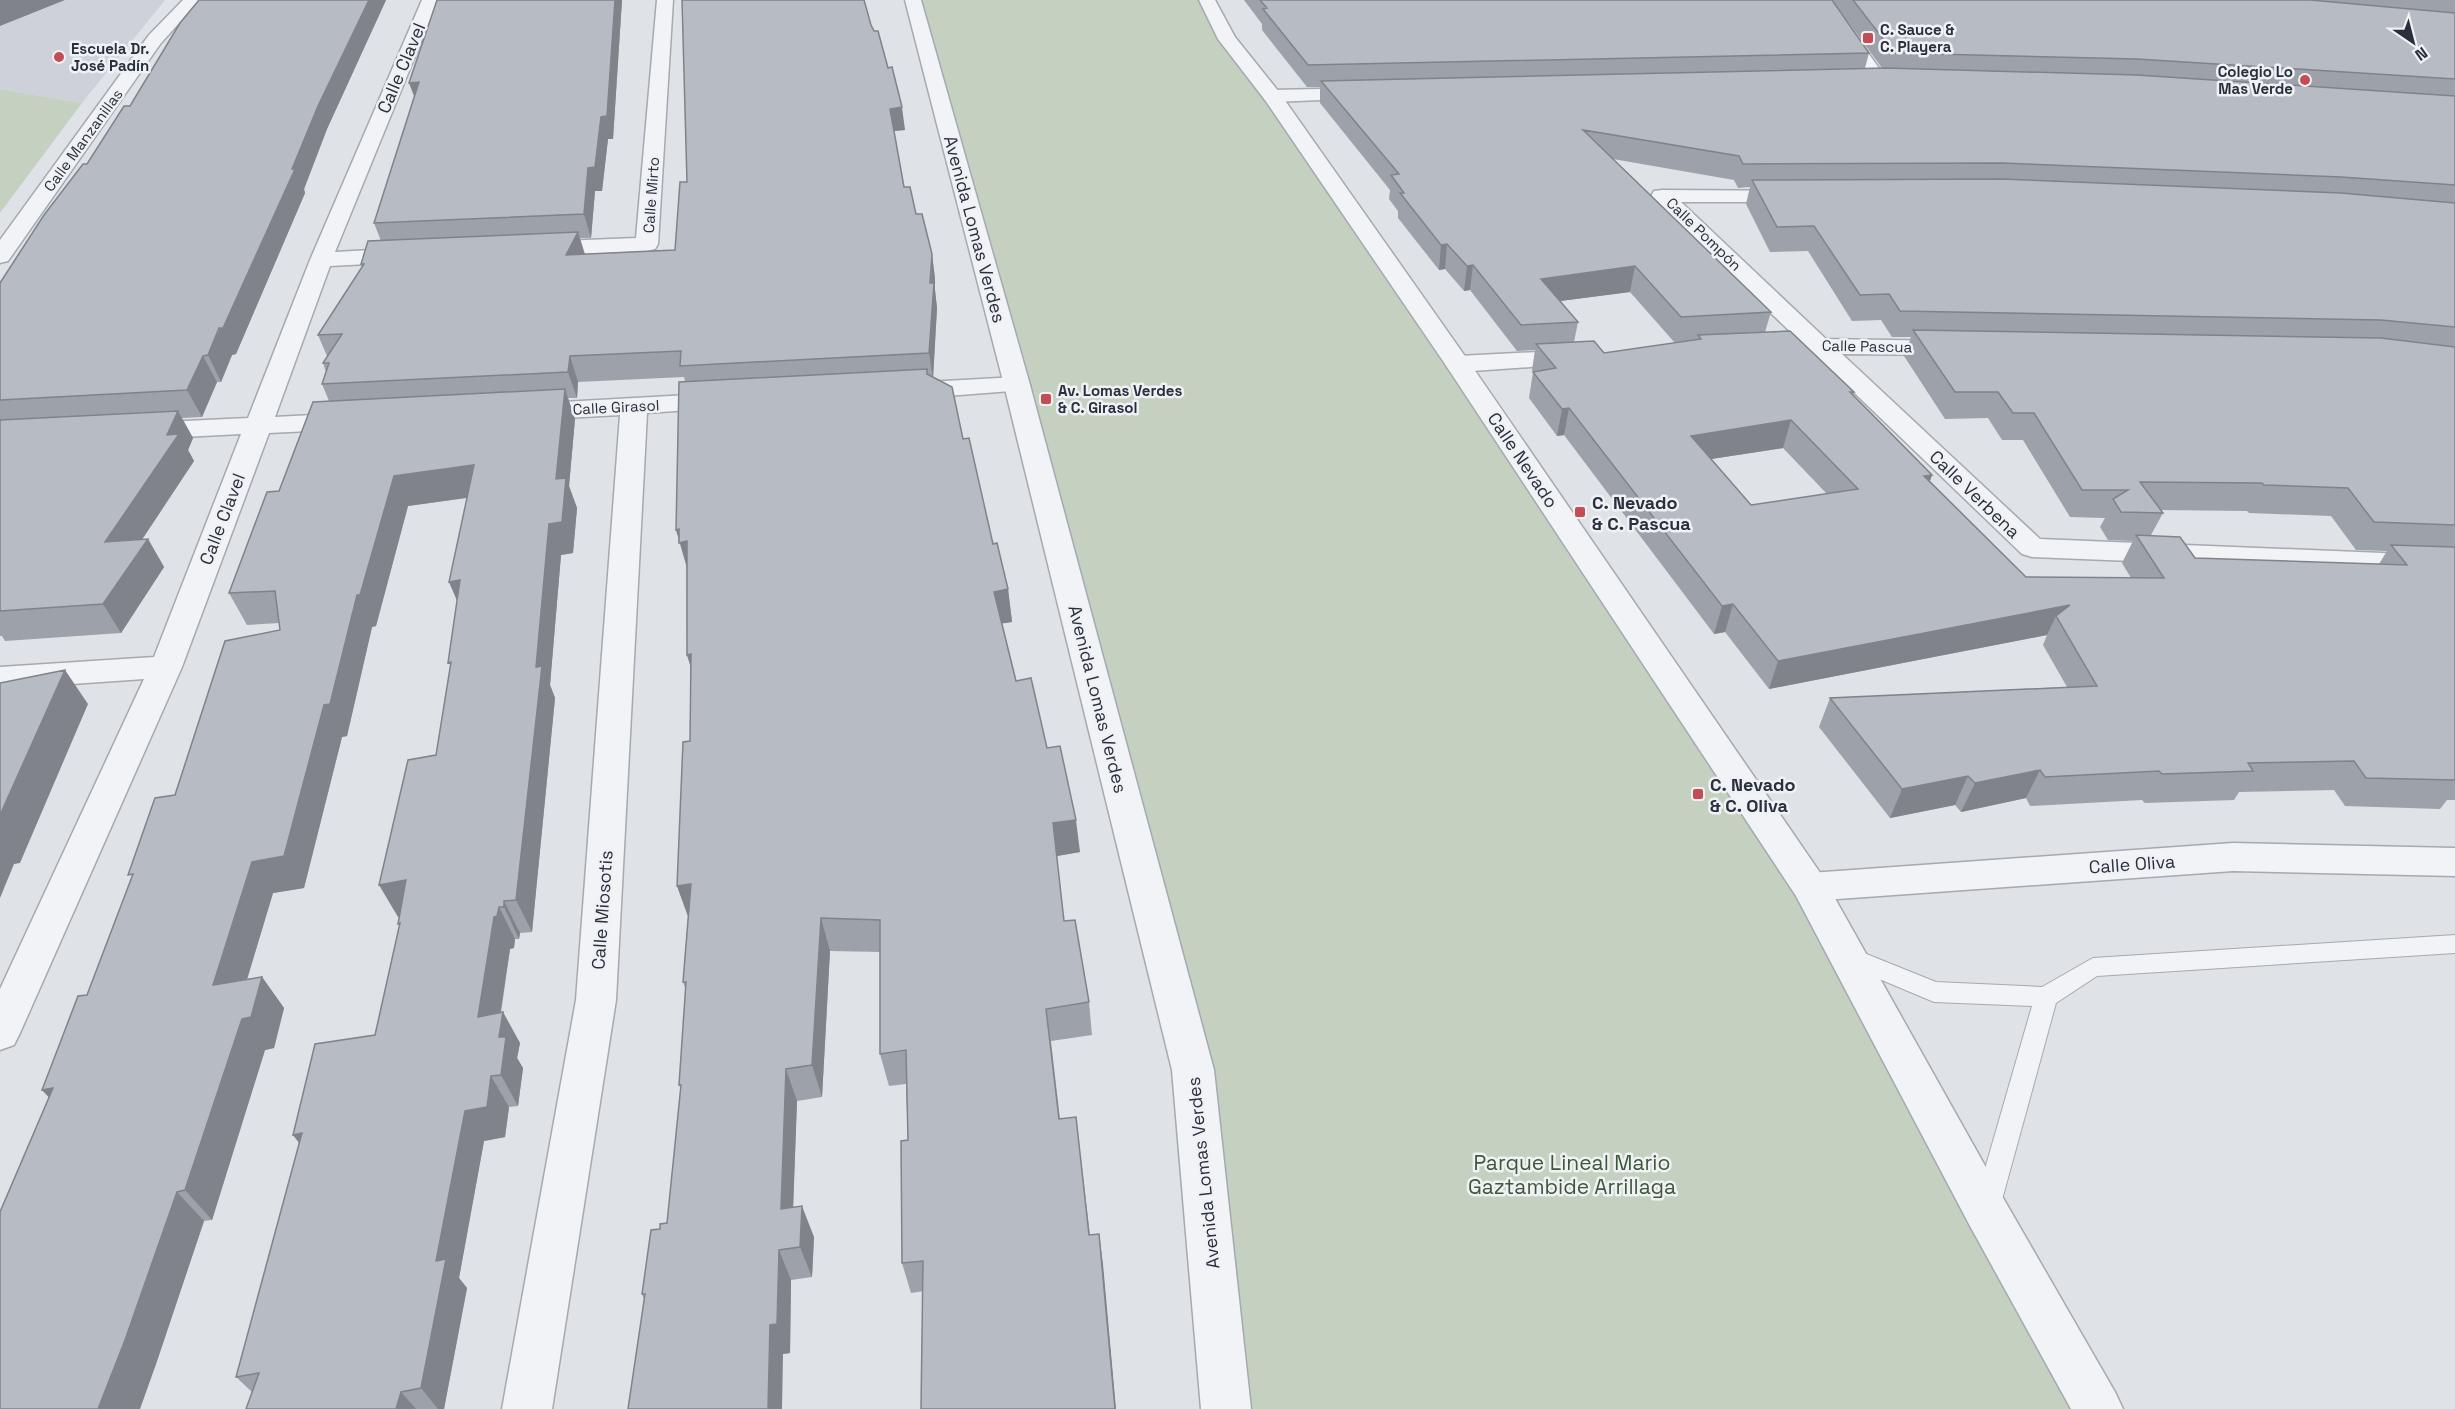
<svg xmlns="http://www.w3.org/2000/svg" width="2455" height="1409" font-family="'Space Grotesk',sans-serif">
<rect width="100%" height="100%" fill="#dfe2e7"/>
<path fill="#ced1d9" d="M 0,0 L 165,0 L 82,103 L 0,89 Z"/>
<path fill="#c4d1c1" d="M 913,0 L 1207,0 L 1810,887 L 2098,1409 L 1227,1409 L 1193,1070 Z
M 0,89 L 82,103 L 0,213 Z"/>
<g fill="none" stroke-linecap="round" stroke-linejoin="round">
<defs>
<path id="service" d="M 2455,935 L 2455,953 L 2097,976 L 2056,1003 L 2000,1207 L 1996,1216 L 1987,1219 L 1978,1216 L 1974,1207 L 2032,1006 L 1934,1002 L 1841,963 L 1838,956 L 1841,949 L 1849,947 L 1936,982 L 2042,987 L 2093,958 Z"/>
<path id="minor" d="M 183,0 L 200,0 L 161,43 L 8,261 L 0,263 L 0,240 L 149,35 Z
M 422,0 L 438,0 L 335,252 L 407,248 L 415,250 L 418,255 L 415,260 L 407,262 L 330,266 L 275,417 L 350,413 L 359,415 L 363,421 L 359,427 L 350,429 L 269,433 L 182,667 L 20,1033 L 14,1045 L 0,1050 L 0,989 L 144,679 L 0,689 L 0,667 L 154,657 L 241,434 L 144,439 L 135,437 L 131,431 L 135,425 L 144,423 L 248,418 L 310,260 Z
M 657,0 L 673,0 L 658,244 L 655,249 L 647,251 L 537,256 L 529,254 L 526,249 L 529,244 L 537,242 L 636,238 Z
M 1814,0 L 1830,0 L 1889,82 L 1887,86 L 1873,86 Z
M 1365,88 L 1372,90 L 1374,94 L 1372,98 L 1272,102 L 1265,100 L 1263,96 L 1265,92 L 1272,90 Z
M 1662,190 L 1802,191 L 1805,196 L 1802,201 L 1794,202 L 1681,202 L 1826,339 L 1953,341 L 1962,343 L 1965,348 L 1962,353 L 1953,355 L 1842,354 L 2040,539 L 2455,556 L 2455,574 L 2032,557 L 2022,554 L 1813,353 L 1800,351 L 1797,346 L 1800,341 L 1654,201 L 1651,196 L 1654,191 Z
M 1578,350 L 1587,353 L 1591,358 L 1587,363 L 1458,372 L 1449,369 L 1445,364 L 1449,359 L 1458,356 Z
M 1017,377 L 1026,380 L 1030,385 L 1026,390 L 908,399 L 899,396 L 895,391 L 899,386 L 908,383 Z
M 724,393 L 733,395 L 737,401 L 733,407 L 647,413 L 616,1000 L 552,1409 L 502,1409 L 576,1000 L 620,415 L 527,420 L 518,418 L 514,412 L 518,406 L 527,404 Z
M 2233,843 L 2455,848 L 2455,876 L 2233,871 L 1810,901 L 1797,897 L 1791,887 L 1797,877 L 1810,873 Z"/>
<path id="tertiary" d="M 905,0 L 921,0 L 1030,385 L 1214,1070 L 1251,1409 L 1201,1409 L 1172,1070 L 1004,385 Z
M 1199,0 L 1215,0 L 1235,37 L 1279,92 L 1467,359 L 1823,877 L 2002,1196 L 2115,1392 L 2123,1409 L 2071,1409 L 1970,1226 L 1796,896 L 1445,364 L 1265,100 L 1218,39 Z"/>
</defs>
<use href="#service" stroke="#a5a9b1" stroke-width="2"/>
<use href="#minor" stroke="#a5a9b1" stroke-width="3"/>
<use href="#tertiary" stroke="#a5a9b1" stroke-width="3"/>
<use href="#service" fill="#f2f3f6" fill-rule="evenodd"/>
<use href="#minor" fill="#f2f3f6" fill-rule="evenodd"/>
<use href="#tertiary" fill="#f2f3f6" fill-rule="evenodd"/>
</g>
<path fill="#9da1a9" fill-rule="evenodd" d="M 199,0 L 386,0 L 327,129 L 304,189 L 305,193 L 236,354 L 232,355 L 221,382 L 217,382 L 202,417 L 182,418 L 193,438 L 188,450 L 194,461 L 142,539 L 148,539 L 164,567 L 121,633 L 5,641 L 2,636 L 0,636 L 0,283 L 130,106 Z
M 437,0 L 622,0 L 613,139 L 608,139 L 602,191 L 595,191 L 591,238 L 580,238 L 585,254 L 675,250 L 687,182 L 871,25 L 905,130 L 894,131 L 904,187 L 932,254 L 935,279 L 935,290 L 937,308 L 933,377 L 963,439 L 993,544 L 1008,589 L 1012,622 L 1002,623 L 1016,681 L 1047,748 L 1080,852 L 1057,856 L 1064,921 L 1089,1002 L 1092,1035 L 1051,1041 L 1060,1119 L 1076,1117 L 1090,1235 L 1103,1264 L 911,1293 L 902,1263 L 908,1140 L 906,1084 L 889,1086 L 880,1054 L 880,952 L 830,951 L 822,1097 L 797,1101 L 793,1207 L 814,1237 L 812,1277 L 791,1280 L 790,1353 L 783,1354 L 644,1299 L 642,1294 L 660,1229 L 667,1223 L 681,1089 L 679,1085 L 686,990 L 683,982 L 688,916 L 677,886 L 690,741 L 691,667 L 687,655 L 685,381 L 684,377 L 578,382 L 577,398 L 568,398 L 575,419 L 569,486 L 577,508 L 573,553 L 561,555 L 550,685 L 555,698 L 532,932 L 520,933 L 519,939 L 515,939 L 514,948 L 510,949 L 501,1013 L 520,1043 L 517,1058 L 523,1068 L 518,1106 L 509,1107 L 505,1137 L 484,1141 L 459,1278 L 467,1288 L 444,1409 L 246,1409 L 252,1392 L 236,1377 L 300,1143 L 293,1135 L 375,1035 L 399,926 L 399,917 L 398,917 L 436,755 L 450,668 L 457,601 L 449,582 L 467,498 L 408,506 L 376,626 L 372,627 L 347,736 L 342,737 L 304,888 L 273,893 L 247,979 L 262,977 L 284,1008 L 274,1048 L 265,1050 L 212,1220 L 204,1221 L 155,1367 L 49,1097 L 42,1090 L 87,995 L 175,795 L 280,630 L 279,623 L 247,625 L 229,593 L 279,491 L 329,401 L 322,384 L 326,372 L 323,363 L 327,356 L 318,335 L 362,267 L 361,264 L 381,241 L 374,223 L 414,97 Z
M 1244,0 L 2455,0 L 2455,800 L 2447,800 L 2440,809 L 2345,806 L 2334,790 L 2239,792 L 2234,800 L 2145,803 L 2142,800 L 2030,806 L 2026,798 L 1961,812 L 1955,805 L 1890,818 L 1819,727 L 1830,698 L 2067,687 L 2043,645 L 2047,635 L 1769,689 L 1725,632 L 1714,634 L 1564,435 L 1557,436 L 1529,398 L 1533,372 L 1532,370 L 1535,350 L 1517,351 L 1470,290 L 1464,291 L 1445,269 L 1439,270 L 1398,218 L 1398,211 L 1389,199 L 1390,190 L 1320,103 L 1320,87 L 1307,87 L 1262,30 L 1262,24 ZM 1832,0 L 1882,68 L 1865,68 L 1869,53 ZM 1613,159 L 1734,180 L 1738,188 L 1750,187 L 1746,204 L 1770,252 L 1808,251 L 1852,321 L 1881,320 L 1892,337 L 1911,337 L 1904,356 L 1945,419 L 1988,418 L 2002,440 L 2023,440 L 2070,517 L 2105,518 L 2100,527 L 2108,540 L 2133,541 L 2122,563 L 2131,578 L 2026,577 L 1930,481 L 1932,475 L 1853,396 L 1854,392 L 1765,332 L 1771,312 ZM 1630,292 L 1675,343 L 1604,353 L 1574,342 L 1578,322 L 1560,301 ZM 1783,448 L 1827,494 L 1751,505 L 1711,459 ZM 2160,510 L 2247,511 L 2249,513 L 2331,516 L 2356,550 L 2387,551 L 2379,564 L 2195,558 L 2151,535 L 2163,513 Z"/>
<path fill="#808389" d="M 0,0 L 65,0 L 0,26 Z
M 369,0 L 386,0 L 327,129 L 304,189 L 305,193 L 236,354 L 232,355 L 221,382 L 208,355 L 292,169 L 318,106 Z
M 615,0 L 622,0 L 613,139 L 608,139 L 602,191 L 595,191 L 591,238 L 584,214 L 588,168 Z
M 419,82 L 417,104 L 409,83 Z
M 902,107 L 905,130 L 893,131 L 890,109 Z
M 578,232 L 585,256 L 566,255 Z
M 1447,244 L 1445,269 L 1439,270 L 1441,245 Z
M 932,254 L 935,279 L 935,290 L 937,308 L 933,379 L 929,353 Z
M 1473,265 L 1470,290 L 1464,291 L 1467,266 Z
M 1635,266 L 1630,292 L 1537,304 L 1541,279 Z
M 203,356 L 217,382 L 202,417 L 187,390 Z
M 570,356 L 578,382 L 577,398 L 568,372 Z
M 565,389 L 575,419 L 569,486 L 577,508 L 573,553 L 561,555 L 550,685 L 555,698 L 532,932 L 516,900 L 536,667 L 549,524 L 556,479 Z
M 1569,408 L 1564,435 L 1557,436 L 1562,409 Z
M 178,411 L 193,438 L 188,450 L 194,461 L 122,570 L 105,542 L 167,435 Z
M 1791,420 L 1783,448 L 1685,463 L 1691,436 Z
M 474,465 L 486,495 L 408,506 L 376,626 L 372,627 L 347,736 L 342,737 L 304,888 L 273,893 L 236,1016 L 213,985 L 252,862 L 324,705 L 357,595 L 394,476 Z
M 1932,475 L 1922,502 L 1924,476 Z
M 679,529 L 687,541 L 689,575 L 676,530 Z
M 148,539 L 164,567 L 121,633 L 103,604 Z
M 460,580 L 463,613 L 449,582 Z
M 1008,589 L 1012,622 L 999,624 L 994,592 Z
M 1733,604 L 1725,632 L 1714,634 L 1722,606 Z
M 2070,605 L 2056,616 L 2047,635 L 1769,689 L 1778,661 Z
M 691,654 L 697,687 L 687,655 Z
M 65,670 L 88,704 L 20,863 L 14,864 L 0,898 L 0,815 Z
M 2040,770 L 2026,798 L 1961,812 L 1975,783 Z
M 1968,776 L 1955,805 L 1890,818 L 1902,789 Z
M 1076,820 L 1080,852 L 1057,856 L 1053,823 Z
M 406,880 L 424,912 L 398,917 L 379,885 Z
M 691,884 L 689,919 L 677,886 Z
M 504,901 L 520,933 L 519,939 L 504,907 Z
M 499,907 L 515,939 L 514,948 L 510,949 L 495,1048 L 478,1017 L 494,917 Z
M 821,918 L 830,951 L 822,1097 L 812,1065 Z
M 262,977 L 284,1008 L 274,1048 L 265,1050 L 212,1220 L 185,1190 L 242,1019 Z
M 503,1012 L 520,1043 L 517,1058 L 523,1068 L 518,1106 L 501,1075 L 499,1037 Z
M 786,1069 L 797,1101 L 792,1239 L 781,1209 Z
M 491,1076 L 509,1107 L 505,1137 L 484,1141 L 459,1278 L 467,1288 L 444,1409 L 438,1409 L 421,1388 L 436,1261 L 465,1111 Z
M 53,1088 L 71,1121 L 42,1090 Z
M 302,1133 L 316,1165 L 293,1135 Z
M 177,1192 L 204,1221 L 155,1367 L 140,1409 L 98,1409 Z
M 802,1206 L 814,1237 L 812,1277 L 800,1247 Z
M 1099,1234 L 1103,1264 L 1116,1409 L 1115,1409 Z
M 779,1250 L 791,1280 L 790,1353 L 783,1354 L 782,1409 L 768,1409 L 770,1325 Z
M 401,1392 L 416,1409 L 396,1409 Z"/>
<path fill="#b7bbc4" stroke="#808389" stroke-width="1.5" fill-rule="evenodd" d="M 199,0 L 369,0 L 318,106 L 292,169 L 295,169 L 223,328 L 219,328 L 208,355 L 203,356 L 187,390 L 0,400 L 0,283 L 44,215 L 83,164 L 87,164 L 124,106 L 130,106 L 180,23 Z
M 437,0 L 615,0 L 607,116 L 601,117 L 595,167 L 588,168 L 584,214 L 374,223 L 419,82 L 409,83 Z
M 682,0 L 864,0 L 871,25 L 874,31 L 878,31 L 888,68 L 892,67 L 902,107 L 890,109 L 904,187 L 910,187 L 916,214 L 922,214 L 932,254 L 930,283 L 934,283 L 929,353 L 680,366 L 681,351 L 570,356 L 568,372 L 322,384 L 329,363 L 323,363 L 342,334 L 318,335 L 364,264 L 361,264 L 368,241 L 578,232 L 566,255 L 675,250 L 680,182 L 687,182 Z
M 1260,0 L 1832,0 L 1869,53 L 1308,65 L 1263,9 L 1267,8 Z
M 1853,0 L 2310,0 L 2455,13 L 2455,79 L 2137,59 L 1894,53 Z
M 1886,68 L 2137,75 L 2455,96 L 2455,185 L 2341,177 L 2001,163 L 1743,164 L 1739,156 L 1583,130 L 1771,312 L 1681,317 L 1635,266 L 1541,279 L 1578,322 L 1521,325 L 1473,265 L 1467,266 L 1447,244 L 1441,245 L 1400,193 L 1404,193 L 1391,175 L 1399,174 L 1321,81 Z
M 2001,179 L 2341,193 L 2455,203 L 2455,327 L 2381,320 L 1900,311 L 1889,294 L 1860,295 L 1814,226 L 1777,227 L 1752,180 Z
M 1913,330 L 2381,338 L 2455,347 L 2455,525 L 2374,522 L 2348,488 L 2264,485 L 2262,483 L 2140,482 L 2163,513 L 2121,512 L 2113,499 L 2128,490 L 2082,490 L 2034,413 L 2013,413 L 1998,392 L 1955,392 Z
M 1790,331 L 1854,392 L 1850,392 L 1932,475 L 1924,476 L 2026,577 L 2164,578 L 2136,535 L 2180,537 L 2195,558 L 2407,565 L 2391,545 L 2455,547 L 2455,780 L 2366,778 L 2354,761 L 2248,763 L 2253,771 L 2162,774 L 2159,771 L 2045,777 L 2040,770 L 1975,783 L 1968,776 L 1902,789 L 1830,698 L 2097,686 L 2056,616 L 2070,605 L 1778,661 L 1733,604 L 1722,606 L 1569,408 L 1562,409 L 1533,372 L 1556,368 L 1536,344 L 1594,341 L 1604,353 L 1701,339 L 1698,335 ZM 1791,420 L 1858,489 L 1751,505 L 1691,436 Z
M 927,369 L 927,374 L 952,387 L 963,439 L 969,438 L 993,544 L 997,543 L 1008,589 L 994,592 L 1016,681 L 1031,678 L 1047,748 L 1060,746 L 1076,820 L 1053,823 L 1064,921 L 1075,920 L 1089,1002 L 1046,1009 L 1059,1119 L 1076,1117 L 1089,1235 L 1099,1234 L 1115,1409 L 921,1409 L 923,1261 L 902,1263 L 901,1141 L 908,1140 L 906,1050 L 880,1054 L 880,920 L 821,918 L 812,1065 L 786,1069 L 781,1209 L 802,1206 L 800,1247 L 779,1250 L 777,1324 L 770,1325 L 768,1409 L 628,1409 L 645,1294 L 642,1294 L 651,1230 L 660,1229 L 660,1224 L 667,1223 L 681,1085 L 679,1085 L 686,982 L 683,982 L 691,884 L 677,886 L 683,742 L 690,741 L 691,654 L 687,655 L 687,541 L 679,543 L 679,529 L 676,530 L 679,382 Z
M 565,389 L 556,479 L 566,478 L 562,522 L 549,524 L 536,667 L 542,666 L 516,900 L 504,901 L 504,907 L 499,907 L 497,916 L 494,917 L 478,1017 L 503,1012 L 499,1037 L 506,1037 L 501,1075 L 491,1076 L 487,1107 L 465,1111 L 436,1261 L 446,1259 L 421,1388 L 401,1392 L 396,1409 L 246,1409 L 259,1373 L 236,1377 L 302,1133 L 293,1135 L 315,1044 L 375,1035 L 400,923 L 398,924 L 406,880 L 379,885 L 408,760 L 436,755 L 451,662 L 448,663 L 460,580 L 449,582 L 474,465 L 394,476 L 360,595 L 357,595 L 330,704 L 324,705 L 284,856 L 252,862 L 213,985 L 262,977 L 251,1017 L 242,1019 L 185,1190 L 177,1192 L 125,1340 L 98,1409 L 0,1409 L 0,1212 L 53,1088 L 42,1090 L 78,996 L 87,995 L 133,874 L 128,875 L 155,798 L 175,795 L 225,641 L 280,630 L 275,591 L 229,593 L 267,492 L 279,491 L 313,402 Z
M 178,411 L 167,435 L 179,434 L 105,542 L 148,539 L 103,604 L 0,611 L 0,420 Z
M 65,670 L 0,815 L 0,683 Z"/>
<g fill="#c44d54" stroke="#eff1f5" stroke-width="2">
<rect x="1862" y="32" width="12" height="12" rx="3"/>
<circle cx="59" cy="57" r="6"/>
<circle cx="2305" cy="80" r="6"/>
<rect x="1040" y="393" width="12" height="12" rx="3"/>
<rect x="1574" y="506" width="12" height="12" rx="3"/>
<rect x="1692" y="788" width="12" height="12" rx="3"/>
</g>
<g text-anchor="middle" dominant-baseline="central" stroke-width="5" stroke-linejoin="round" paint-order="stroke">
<g font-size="15" font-weight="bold" fill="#292f3d" stroke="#eff1f5" text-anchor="start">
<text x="1880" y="29">C. Sauce &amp;<tspan x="1880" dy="17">C. Playera</tspan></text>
<text x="71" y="48">Escuela Dr.<tspan x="71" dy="17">José Padín</tspan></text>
<text x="2293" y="71" text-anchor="end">Colegio Lo<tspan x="2293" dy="17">Mas Verde</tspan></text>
<text x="1058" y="390">Av. Lomas Verdes<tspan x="1058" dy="17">&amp; C. Girasol</tspan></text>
</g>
<g font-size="15" fill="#292f3d" stroke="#eff1f5">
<text transform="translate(83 140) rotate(-54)">Calle Manzanillas</text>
<text transform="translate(651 195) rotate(-86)">Calle Mirto</text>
<text transform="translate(1704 234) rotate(44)">Calle Pompón</text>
<text transform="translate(1867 346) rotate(1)">Calle Pascua</text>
<text transform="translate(616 407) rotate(-3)">Calle Girasol</text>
</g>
<g font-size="18" fill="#292f3d" stroke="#eff1f5">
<text transform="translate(401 68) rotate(-67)">Calle Clavel</text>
<text transform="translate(975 229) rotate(75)">Avenida Lomas Verdes</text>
<text transform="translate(1523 460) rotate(56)">Calle Nevado</text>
<text transform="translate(1975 494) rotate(44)">Calle Verbena</text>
<text transform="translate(222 519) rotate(-69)">Calle Clavel</text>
<text transform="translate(1098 699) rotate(76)">Avenida Lomas Verdes</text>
<text transform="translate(2132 864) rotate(-4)">Calle Oliva</text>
<text transform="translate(602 910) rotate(-86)">Calle Miosotis</text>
<text transform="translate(1203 1173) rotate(-96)">Avenida Lomas Verdes</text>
</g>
<g font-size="18" font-weight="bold" fill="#292f3d" stroke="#eff1f5" text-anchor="start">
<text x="1592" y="502">C. Nevado<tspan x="1592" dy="21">&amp; C. Pascua</tspan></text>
<text x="1710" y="784">C. Nevado<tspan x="1710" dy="21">&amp; C. Oliva</tspan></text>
</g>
<g font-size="21" fill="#3b5838" stroke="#eff1f5">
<text x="1572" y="1162">Parque Lineal Mario<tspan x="1572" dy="24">Gaztambide Arrillaga</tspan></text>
</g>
</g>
<g transform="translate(2413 42) rotate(145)" stroke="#eff1f5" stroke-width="4.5" paint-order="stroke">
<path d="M0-4.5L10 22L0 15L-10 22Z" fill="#292f3d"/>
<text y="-9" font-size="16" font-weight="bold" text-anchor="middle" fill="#292f3d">N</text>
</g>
</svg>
